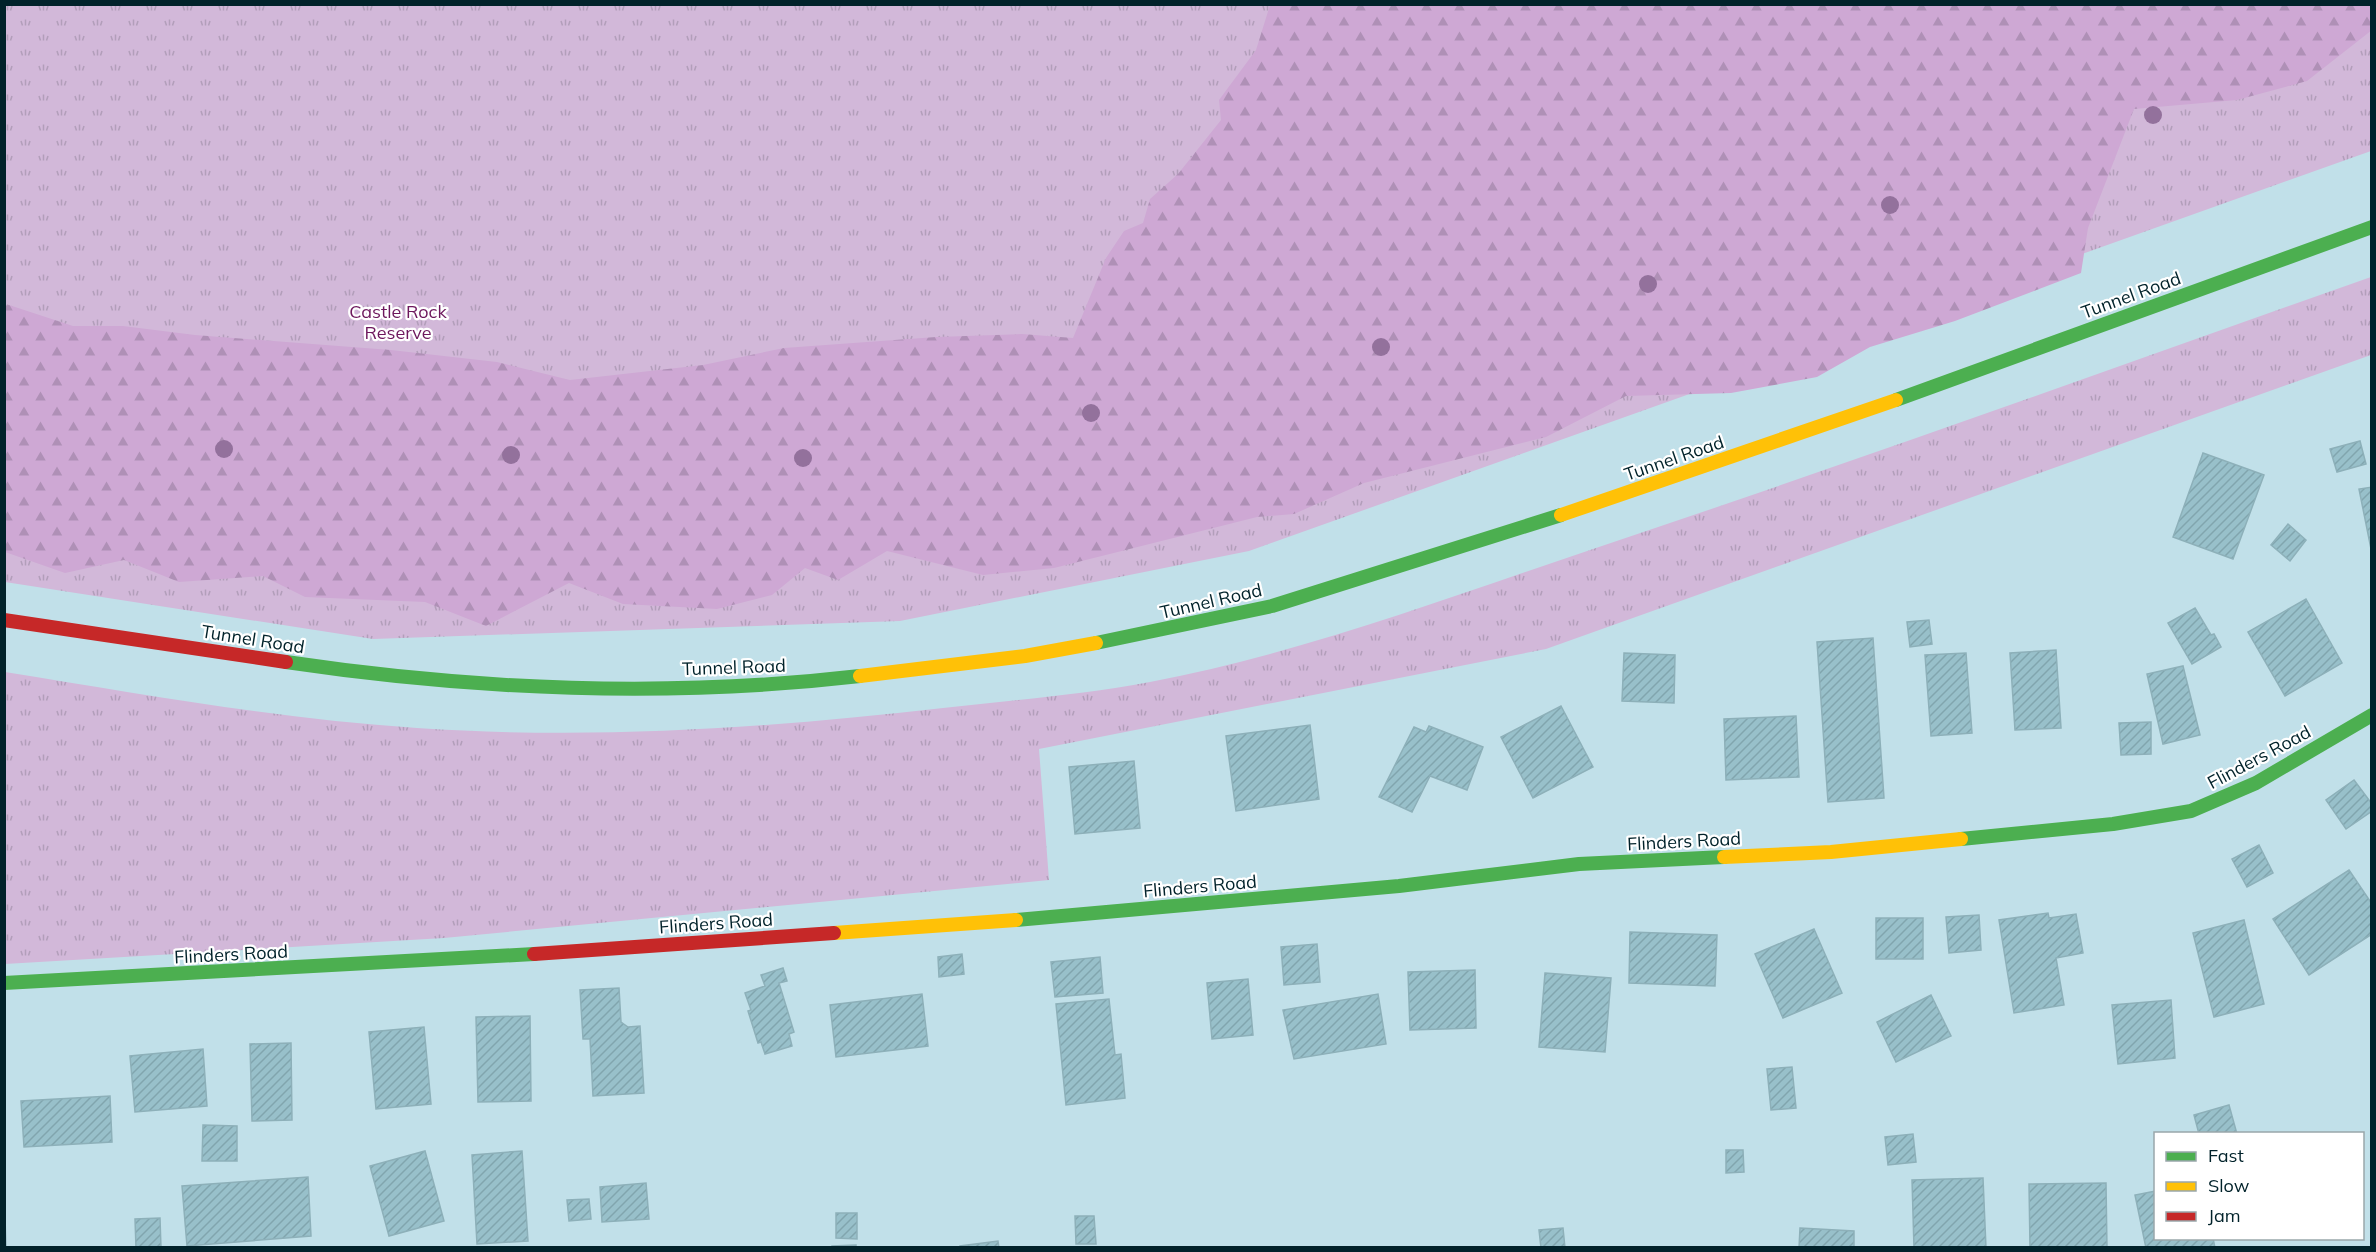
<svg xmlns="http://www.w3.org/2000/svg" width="2376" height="1252" font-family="Mulish,sans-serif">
<defs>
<pattern id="grass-tufts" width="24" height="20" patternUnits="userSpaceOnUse" patternTransform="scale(1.5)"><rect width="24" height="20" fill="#d2b8d9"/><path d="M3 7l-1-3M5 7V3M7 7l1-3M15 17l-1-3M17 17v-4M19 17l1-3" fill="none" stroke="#b29eba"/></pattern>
<pattern id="forest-firs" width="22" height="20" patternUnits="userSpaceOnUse" patternTransform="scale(1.5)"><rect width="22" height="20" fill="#cea8d4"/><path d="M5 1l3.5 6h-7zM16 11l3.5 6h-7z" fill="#af90b6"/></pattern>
<pattern id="building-hatch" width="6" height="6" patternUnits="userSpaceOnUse" patternTransform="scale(1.5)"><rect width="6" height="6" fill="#98c0ca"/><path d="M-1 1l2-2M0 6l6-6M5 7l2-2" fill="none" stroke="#81a5ae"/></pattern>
</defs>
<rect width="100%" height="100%" fill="#c1e0e9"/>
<path fill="url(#grass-tufts)" d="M 4,5 L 2371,5 L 2371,151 L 1249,551 L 900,621 L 373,639 L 5,582 Z
M 2371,277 L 2371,355 L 1546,649 L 1039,749 L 1049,880 L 444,938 L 5,964 L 5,672 C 141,694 279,719 417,728 C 594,740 768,728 943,708 C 1012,700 1082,695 1150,682 C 1303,653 1449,597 1596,548 C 1856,461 2113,368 2371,277 Z"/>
<path fill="url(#forest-firs)" d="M 1270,5 L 2371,4 L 2372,30 L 2307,81 L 2237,100 L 2134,109 L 2088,228 L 2081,273 L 1955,321 L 1870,347 L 1817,377 L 1731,393 L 1626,396 L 1546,437 L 1364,483 L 1294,514 L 1257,517 L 1054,568 L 983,575 L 887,551 L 838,580 L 805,568 L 772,595 L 717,609 L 623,604 L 569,583 L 486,626 L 425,602 L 305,597 L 263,576 L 179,582 L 124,560 L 65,573 L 5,552 L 4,306 L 9,305 L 73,326 L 123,326 L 195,335 L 391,350 L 497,362 L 570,380 L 703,365 L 784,348 L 936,337 L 1022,334 L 1073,338 L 1106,258 L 1124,231 L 1143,223 L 1150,199 L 1178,174 L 1221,120 L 1219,100 L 1256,50 Z"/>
<path fill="url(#building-hatch)" stroke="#8db0b9" stroke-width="1.5" d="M 2360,441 L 2366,464 L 2337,472 L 2330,449 Z
M 2203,453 L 2264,475 L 2233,559 L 2173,537 Z
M 2372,487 L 2372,549 L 2371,549 L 2359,489 Z
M 2288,524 L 2306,540 L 2290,561 L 2271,545 Z
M 2306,599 L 2342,663 L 2285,696 L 2248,632 Z
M 2195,608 L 2211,635 L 2214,634 L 2221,647 L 2192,664 L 2168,623 Z
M 1929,620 L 1932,644 L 1910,647 L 1907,622 Z
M 1873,638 L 1884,798 L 1828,802 L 1817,642 Z
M 2056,650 L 2061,728 L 2015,730 L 2010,653 Z
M 1624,653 L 1675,655 L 1674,703 L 1622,701 Z
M 1966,653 L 1972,733 L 1931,736 L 1925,655 Z
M 2183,666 L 2200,735 L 2163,744 L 2147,674 Z
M 1561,706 L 1593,767 L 1533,798 L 1501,737 Z
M 1796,716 L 1799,777 L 1726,780 L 1724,719 Z
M 2151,722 L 2151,754 L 2121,755 L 2119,723 Z
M 1310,725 L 1319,799 L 1236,811 L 1226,736 Z
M 1429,726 L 1483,747 L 1467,790 L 1430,776 L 1412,812 L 1379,797 L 1414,727 L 1426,732 Z
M 1134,761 L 1140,828 L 1075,834 L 1069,767 Z
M 2354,780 L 2372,804 L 2372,811 L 2346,829 L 2326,800 Z
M 2259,845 L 2273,873 L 2247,887 L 2232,859 Z
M 2349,870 L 2372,904 L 2372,934 L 2309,975 L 2273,919 Z
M 2048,913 L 2049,918 L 2076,914 L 2083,953 L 2056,958 L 2064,1005 L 2014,1013 L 1999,920 Z
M 1979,915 L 1981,950 L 1949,953 L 1946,917 Z
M 1876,918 L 1923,918 L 1923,959 L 1876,959 Z
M 2244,920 L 2264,1004 L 2214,1017 L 2193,933 Z
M 1814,929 L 1842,993 L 1783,1018 L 1755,954 Z
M 1630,932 L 1717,935 L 1715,986 L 1629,983 Z
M 1317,944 L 1320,982 L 1284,985 L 1281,947 Z
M 962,954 L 964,974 L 939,977 L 938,957 Z
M 1100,957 L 1103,993 L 1055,997 L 1051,962 Z
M 783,968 L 787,981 L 779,983 L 794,1032 L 789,1034 L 792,1046 L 765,1054 L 761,1042 L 758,1043 L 748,1011 L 751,1010 L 745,993 L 765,986 L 761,975 Z
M 1475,970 L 1476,1028 L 1410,1030 L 1408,972 Z
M 1545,973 L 1611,978 L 1605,1052 L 1539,1047 Z
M 1248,979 L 1253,1035 L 1212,1039 L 1207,983 Z
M 619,988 L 621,1022 L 628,1027 L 640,1026 L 644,1093 L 593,1096 L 590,1039 L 583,1039 L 580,990 Z
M 922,994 L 928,1046 L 836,1057 L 830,1005 Z
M 1378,994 L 1386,1044 L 1294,1059 L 1283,1010 Z
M 1931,995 L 1951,1036 L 1896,1062 L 1877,1022 Z
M 1109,999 L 1115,1055 L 1121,1054 L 1125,1098 L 1066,1105 L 1056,1004 Z
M 2171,1000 L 2175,1058 L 2118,1064 L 2112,1005 Z
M 530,1016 L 531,1101 L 478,1102 L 476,1017 Z
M 424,1027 L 431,1104 L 376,1109 L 369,1032 Z
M 291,1043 L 292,1120 L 252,1121 L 250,1044 Z
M 203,1049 L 207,1106 L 135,1112 L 130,1056 Z
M 1792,1067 L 1796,1108 L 1771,1110 L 1767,1069 Z
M 110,1096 L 112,1142 L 24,1147 L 21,1101 Z
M 2229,1105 L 2237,1134 L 2199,1134 L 2194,1115 Z
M 203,1125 L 237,1126 L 237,1161 L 202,1161 Z
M 1913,1134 L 1916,1162 L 1888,1165 L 1885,1137 Z
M 1726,1150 L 1743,1150 L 1744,1172 L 1726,1173 Z
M 425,1151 L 444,1221 L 389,1236 L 370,1166 Z
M 522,1151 L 528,1241 L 477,1244 L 472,1155 Z
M 308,1177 L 311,1236 L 187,1246 L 182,1186 Z
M 1983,1178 L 1986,1248 L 1914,1248 L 1912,1180 Z
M 646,1183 L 649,1219 L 602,1222 L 600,1187 Z
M 2106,1183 L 2107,1248 L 2030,1248 L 2029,1184 Z
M 2156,1191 L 2156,1238 L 2213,1238 L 2215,1248 L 2146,1248 L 2135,1195 Z
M 589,1199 L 591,1219 L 569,1221 L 567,1200 Z
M 836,1213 L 857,1213 L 857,1239 L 836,1238 Z
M 1075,1216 L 1094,1216 L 1096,1244 L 1076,1244 Z
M 4,1218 L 5,1218 L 6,1248 L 4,1248 Z
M 160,1218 L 161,1248 L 136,1248 L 135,1219 Z
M 1563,1228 L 1565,1248 L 1541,1248 L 1539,1230 Z
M 1800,1228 L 1854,1231 L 1854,1248 L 1799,1248 Z
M 998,1241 L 999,1248 L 960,1248 L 960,1246 Z
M 856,1245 L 856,1248 L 832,1248 L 832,1246 Z"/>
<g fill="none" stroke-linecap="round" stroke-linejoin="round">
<path stroke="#4caf50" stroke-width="14" d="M 1896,400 L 2372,227
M 1096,643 L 1272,606 L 1561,515
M 286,662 C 475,690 670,698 860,676
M 1961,839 L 2113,824 L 2191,811 L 2256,783 L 2372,715
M 1016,920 L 1399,886 L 1579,864 L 1724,857
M 4,983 L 534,954"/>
<path stroke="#ffc107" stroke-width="14" d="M 1561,515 L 1896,400
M 860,676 L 1025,656 L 1096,643
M 1724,857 L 1831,852 L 1961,839
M 834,933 L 1016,920"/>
<path stroke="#c62828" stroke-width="14" d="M 4,620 L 286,662
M 534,954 L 834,933"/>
</g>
<g fill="#93719c">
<circle cx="2153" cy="115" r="9"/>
<circle cx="1890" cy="205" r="9"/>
<circle cx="1648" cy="284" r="9"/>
<circle cx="1381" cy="347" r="9"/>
<circle cx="1091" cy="413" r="9"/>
<circle cx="224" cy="449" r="9"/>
<circle cx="511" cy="455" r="9"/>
<circle cx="803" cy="458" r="9"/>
</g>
<g text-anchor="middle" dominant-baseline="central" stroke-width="4.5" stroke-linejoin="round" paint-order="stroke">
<g font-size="18" fill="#01222a" stroke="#fff">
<text transform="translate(2131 295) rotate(-20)">Tunnel Road</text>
<text transform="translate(1674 458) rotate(-19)">Tunnel Road</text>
<text transform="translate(1211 601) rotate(-13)">Tunnel Road</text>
<text transform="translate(253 639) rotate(9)">Tunnel Road</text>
<text transform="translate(734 667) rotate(-2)">Tunnel Road</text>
<text transform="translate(2259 757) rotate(-28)">Flinders Road</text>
<text transform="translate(1684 841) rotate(-3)">Flinders Road</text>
<text transform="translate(1200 886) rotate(-5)">Flinders Road</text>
<text transform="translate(716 923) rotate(-4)">Flinders Road</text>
<text transform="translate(231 954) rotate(-3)">Flinders Road</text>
</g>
<g font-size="18" fill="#6d175d" stroke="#fff">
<text x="398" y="311">Castle Rock<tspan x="398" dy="21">Reserve</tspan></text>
</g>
</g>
<rect width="2376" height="1252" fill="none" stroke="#01222a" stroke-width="12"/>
<rect x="2154" y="1132" width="210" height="108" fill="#ffffff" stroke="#99a7aa" stroke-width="1.5"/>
<rect x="2166" y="1152" width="30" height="9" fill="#4caf50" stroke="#99a7aa" stroke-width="1.5"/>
<text x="2208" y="1162" font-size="18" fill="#01222a">Fast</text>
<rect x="2166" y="1182" width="30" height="9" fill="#ffc107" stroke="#99a7aa" stroke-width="1.5"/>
<text x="2208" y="1192" font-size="18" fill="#01222a">Slow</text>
<rect x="2166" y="1212" width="30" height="9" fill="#c62828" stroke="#99a7aa" stroke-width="1.5"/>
<text x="2208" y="1222" font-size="18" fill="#01222a">Jam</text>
</svg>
